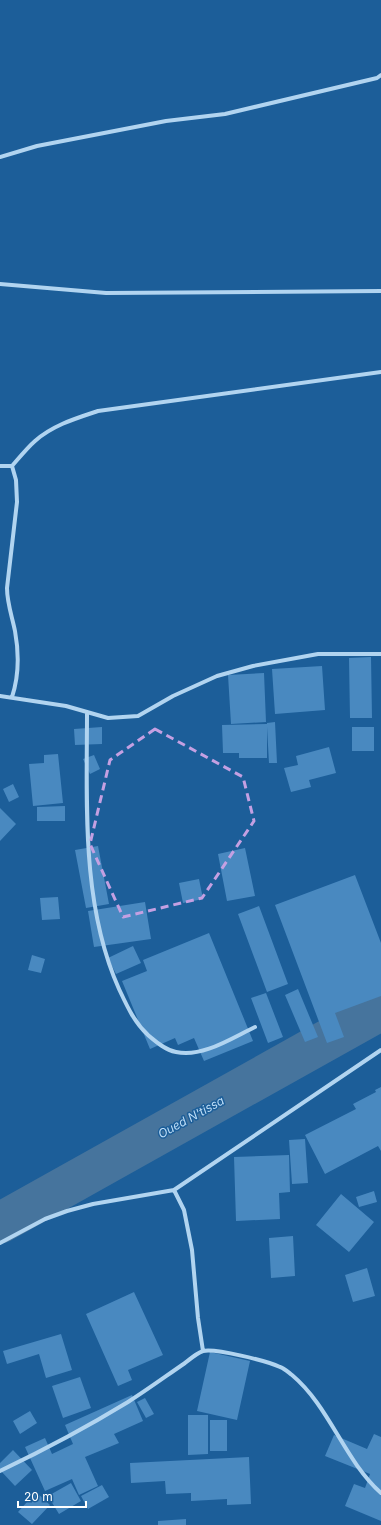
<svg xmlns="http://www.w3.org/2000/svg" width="381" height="1525" font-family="Inter,sans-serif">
<rect width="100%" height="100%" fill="#1c5e99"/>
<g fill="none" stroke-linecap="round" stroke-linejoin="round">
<path stroke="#46749d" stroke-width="41" d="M 0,1223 L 381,1010"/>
</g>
<path fill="#4989c0" d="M 371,657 L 372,718 L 350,718 L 349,658 Z
M 322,666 L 325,710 L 275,714 L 272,669 Z
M 264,673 L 266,722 L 231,724 L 228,675 Z
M 275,722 L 277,763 L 269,763 L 267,727 L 267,758 L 239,758 L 239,753 L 223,753 L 222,725 L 267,724 L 267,723 Z
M 102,727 L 102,744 L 75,745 L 74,729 Z
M 352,727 L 374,727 L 374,751 L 352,751 Z
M 329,747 L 336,773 L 309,780 L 311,787 L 291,792 L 284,768 L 298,765 L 296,756 Z
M 58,754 L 63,803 L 33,806 L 29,764 L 44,763 L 44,755 Z
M 94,755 L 100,769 L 90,774 L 83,759 Z
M 13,784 L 19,797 L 9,802 L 3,789 Z
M 65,806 L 65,821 L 37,821 L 37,807 Z
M 0,808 L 16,824 L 0,841 Z
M 98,846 L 109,904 L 86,908 L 75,850 Z
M 245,848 L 255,896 L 227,901 L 218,854 Z
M 355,875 L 381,943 L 381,996 L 335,1013 L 344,1037 L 327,1043 L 275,905 Z
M 199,879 L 203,899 L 183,903 L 179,883 Z
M 58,897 L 60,919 L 42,920 L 40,898 Z
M 145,902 L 151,939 L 94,947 L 88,911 Z
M 259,906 L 288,984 L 267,992 L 238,914 Z
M 209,933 L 253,1041 L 204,1061 L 194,1038 L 178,1045 L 175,1038 L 150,1049 L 122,981 L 147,971 L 143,960 Z
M 133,946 L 141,963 L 116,974 L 108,958 Z
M 32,955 L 45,959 L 41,973 L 28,970 Z
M 298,989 L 318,1037 L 305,1042 L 285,995 Z
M 266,993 L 283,1037 L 268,1043 L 251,998 Z
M 381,1087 L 381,1151 L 378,1146 L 325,1174 L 305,1135 L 356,1109 L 353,1104 L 376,1092 L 375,1090 Z
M 305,1139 L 308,1183 L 292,1184 L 289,1140 Z
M 289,1155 L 290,1192 L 279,1193 L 280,1219 L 236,1221 L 234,1157 Z
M 374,1191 L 377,1202 L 359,1207 L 356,1197 Z
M 341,1194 L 374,1222 L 349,1252 L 316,1225 Z
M 293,1236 L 295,1276 L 271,1278 L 269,1238 Z
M 367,1268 L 375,1296 L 353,1302 L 345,1275 Z
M 134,1292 L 163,1355 L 128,1370 L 132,1380 L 118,1386 L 86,1314 Z
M 61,1334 L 72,1370 L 46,1378 L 39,1354 L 7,1364 L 3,1351 Z
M 210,1352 L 250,1361 L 237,1420 L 197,1411 Z
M 80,1377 L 91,1408 L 63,1418 L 52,1386 Z
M 132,1395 L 143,1421 L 114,1434 L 119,1443 L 85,1457 L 98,1486 L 79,1495 L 72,1479 L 45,1491 L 25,1447 L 45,1438 L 52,1454 L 73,1444 L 65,1425 Z
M 145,1398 L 154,1414 L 146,1418 L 137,1402 Z
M 30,1411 L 37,1423 L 20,1434 L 13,1421 Z
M 188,1415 L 208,1415 L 208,1454 L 188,1455 Z
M 210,1420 L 227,1420 L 227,1451 L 210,1451 Z
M 374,1434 L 381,1437 L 381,1521 L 345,1506 L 354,1484 L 365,1488 L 370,1474 L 325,1456 L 334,1435 L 367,1449 Z
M 13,1450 L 32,1470 L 15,1486 L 0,1470 L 0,1463 Z
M 249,1457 L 251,1504 L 227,1505 L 227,1499 L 191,1501 L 191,1493 L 166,1494 L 165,1481 L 131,1483 L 130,1463 Z
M 71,1483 L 81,1501 L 59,1514 L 48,1496 Z
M 102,1485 L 109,1497 L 88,1509 L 81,1496 Z
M 36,1492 L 50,1505 L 32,1524 L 18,1512 Z
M 186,1519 L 186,1525 L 158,1525 L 158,1521 Z"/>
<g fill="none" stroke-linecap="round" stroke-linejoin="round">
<path stroke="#b1d4f0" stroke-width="4" d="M 0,157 L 37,146 L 166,121 L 225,114 L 377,78 L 381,75
M 0,284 L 106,293 L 381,291
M 0,466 L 12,466 C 19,458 27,448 35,441 C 53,425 77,418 98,411 L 381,372
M 0,696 L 66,706 L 108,718 L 138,716 L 173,696 L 217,676 L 253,666 L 318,654 L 381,654
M 12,697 C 19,676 19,653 15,631 C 12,616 7,603 7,588 L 17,502 L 16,480 L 12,466
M 87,712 C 87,803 81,904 119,989 C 127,1006 134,1022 148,1035 C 155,1041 165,1050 176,1052 C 202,1058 232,1038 255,1027
M 174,1190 L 184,1210 L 192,1250 L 198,1318 L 203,1351
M 0,1243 L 45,1219 L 67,1211 L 93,1204 L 174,1190 L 381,1050
M 0,1471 C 44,1450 87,1427 128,1402 C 147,1390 166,1376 185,1363 C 190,1359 197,1353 203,1351 C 215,1348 267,1361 280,1367 C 284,1368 288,1372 292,1375 C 330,1407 344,1460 381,1493"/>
</g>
<path fill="none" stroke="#c4a0e2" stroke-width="3" stroke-dasharray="8 5" stroke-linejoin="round" d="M 155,729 L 243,777 L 254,821 L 202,898 L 123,917 L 90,844 L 110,760 Z"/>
<g text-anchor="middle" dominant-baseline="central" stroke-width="3" stroke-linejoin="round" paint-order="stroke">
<g font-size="12" font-style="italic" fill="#bdddf7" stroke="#1c5e99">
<text transform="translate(191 1117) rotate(-29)">Oued N'tissa</text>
</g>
</g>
<path d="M18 1501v6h68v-6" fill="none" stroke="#ffffff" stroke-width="2"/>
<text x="24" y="1501" font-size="12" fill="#ffffff" stroke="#1c5e99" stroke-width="3" paint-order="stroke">20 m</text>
</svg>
